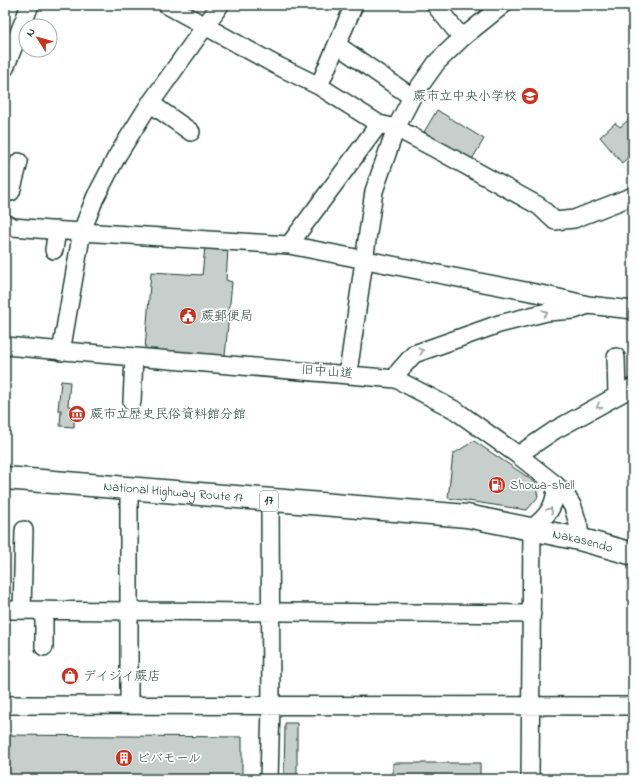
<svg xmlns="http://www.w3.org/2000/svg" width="638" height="784" font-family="'Indie Flower','Klee One',sans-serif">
<rect width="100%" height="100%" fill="#fff"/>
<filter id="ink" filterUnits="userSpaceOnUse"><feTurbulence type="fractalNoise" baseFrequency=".025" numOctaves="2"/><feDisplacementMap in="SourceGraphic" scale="8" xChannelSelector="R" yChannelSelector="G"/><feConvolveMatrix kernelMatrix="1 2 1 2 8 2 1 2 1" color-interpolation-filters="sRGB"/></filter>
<g filter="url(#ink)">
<path fill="#c7cfcc" stroke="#1f3d34" d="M 437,110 L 484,139 L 471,161 L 424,132 Z
M 633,116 L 633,153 L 622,163 L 600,137 L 615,123 L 620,127 Z
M 205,247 L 228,249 L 226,280 L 232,282 L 225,356 L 145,349 L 151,272 L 202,275 Z
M 61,381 L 70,382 L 68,406 L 75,407 L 74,427 L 60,426 L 61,410 L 58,410 Z
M 474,441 L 535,482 L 538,497 L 527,510 L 448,498 L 453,454 Z
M 285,723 L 297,723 L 297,779 L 284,779 Z
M 5,735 L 242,737 L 242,779 L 5,779 Z
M 393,763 L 480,763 L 480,779 L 393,779 Z"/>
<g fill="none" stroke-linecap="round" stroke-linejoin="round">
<defs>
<path id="minor" d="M 167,5 L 274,64 L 319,86 L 379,124 L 396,128 L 445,154 L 539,206 L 555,221 L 574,219 L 633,196
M 435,5 L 462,38
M 337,45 L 412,97
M 5,68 L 30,5
M 319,86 L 354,5
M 150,103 L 191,132
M 11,192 L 19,162
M 5,223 L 13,227 L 50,230 L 289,245 L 546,295 L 588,305
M 289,245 L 379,124
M 54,250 L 57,230
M 5,346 L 396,379 L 455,410 L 518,455 L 556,485 L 567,497 L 573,507 L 579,527 L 579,539
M 61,352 L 82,231 L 95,198 L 117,156 L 147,108 L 220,5
M 616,357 L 617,396
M 348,373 L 374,191 L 396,128 L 412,97 L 437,62 L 462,38 L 503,5
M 396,379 L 399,371 L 414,354 L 499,324 L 547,312 L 574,310 L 588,305 L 633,310
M 132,402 L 134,357
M 518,455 L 555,430 L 633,387
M 5,610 L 532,614
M 22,610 L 24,530
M 44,610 L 44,647
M 5,705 L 633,706
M 129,705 L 129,488
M 269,779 L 271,706 L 270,501
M 530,779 L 532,528 C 548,516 556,505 556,485"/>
<g id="highway">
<path id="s1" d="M 5,478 L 467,516 L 579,539 L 633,554"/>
</g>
</defs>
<use href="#minor" stroke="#1f3d34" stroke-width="20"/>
<use href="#highway" stroke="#1f3d34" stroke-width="25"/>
<use href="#minor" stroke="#fff" stroke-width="17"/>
<use href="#highway" stroke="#fff" stroke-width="22"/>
</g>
<defs><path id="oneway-chevron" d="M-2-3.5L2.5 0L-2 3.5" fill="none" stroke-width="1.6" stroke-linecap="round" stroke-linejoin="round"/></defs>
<g stroke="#8f9e9a">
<use href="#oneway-chevron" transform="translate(545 313) rotate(-11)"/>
<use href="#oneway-chevron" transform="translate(421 351) rotate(-18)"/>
<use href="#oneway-chevron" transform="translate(599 406) rotate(151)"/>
<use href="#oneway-chevron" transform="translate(550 510) rotate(-58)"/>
</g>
</g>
<defs>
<symbol id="school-disc" viewBox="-11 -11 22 22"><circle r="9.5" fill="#c8321e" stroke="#fff"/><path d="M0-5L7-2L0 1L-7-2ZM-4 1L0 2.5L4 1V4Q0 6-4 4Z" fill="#fff"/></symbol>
<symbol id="civic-disc" viewBox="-11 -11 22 22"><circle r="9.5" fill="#c8321e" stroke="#fff"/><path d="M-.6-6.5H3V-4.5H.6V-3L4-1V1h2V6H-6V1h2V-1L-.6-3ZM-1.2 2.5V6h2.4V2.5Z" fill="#fff"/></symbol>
<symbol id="museum-disc" viewBox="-11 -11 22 22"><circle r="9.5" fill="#c8321e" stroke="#fff"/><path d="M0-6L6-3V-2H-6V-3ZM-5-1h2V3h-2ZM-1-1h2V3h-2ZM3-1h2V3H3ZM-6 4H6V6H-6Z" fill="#fff"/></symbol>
<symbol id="fuel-disc" viewBox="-11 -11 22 22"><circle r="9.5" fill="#c8321e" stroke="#fff"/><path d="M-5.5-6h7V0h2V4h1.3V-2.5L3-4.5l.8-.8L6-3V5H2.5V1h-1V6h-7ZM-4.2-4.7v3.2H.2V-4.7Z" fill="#fff"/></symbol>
<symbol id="shop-disc" viewBox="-11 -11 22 22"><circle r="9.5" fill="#c8321e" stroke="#fff"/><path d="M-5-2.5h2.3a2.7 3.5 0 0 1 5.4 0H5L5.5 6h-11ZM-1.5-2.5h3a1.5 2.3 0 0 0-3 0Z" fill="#fff"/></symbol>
<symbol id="building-disc" viewBox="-11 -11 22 22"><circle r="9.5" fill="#c8321e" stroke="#fff"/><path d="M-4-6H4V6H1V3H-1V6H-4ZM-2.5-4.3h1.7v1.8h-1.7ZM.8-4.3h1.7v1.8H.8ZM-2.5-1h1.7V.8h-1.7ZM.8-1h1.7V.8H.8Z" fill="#fff"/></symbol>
</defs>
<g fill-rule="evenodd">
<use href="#school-disc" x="520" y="86" width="20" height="20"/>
<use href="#civic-disc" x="178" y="306" width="20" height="20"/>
<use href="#museum-disc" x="67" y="404" width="20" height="20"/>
<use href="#fuel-disc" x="487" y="475" width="20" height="20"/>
<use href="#shop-disc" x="60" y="666" width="20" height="20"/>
<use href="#building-disc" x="114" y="748" width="20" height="20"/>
</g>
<g text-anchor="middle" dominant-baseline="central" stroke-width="3.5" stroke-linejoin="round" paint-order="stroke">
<rect fill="#fff" stroke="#627771" stroke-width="1" x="260" y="491" width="18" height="20" rx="3"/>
<g font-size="12" font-weight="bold" fill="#1f3d34">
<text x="269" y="501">17</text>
</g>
<g font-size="13" fill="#1f3d34" stroke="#fff" text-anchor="start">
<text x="517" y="96" text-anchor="end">蕨市立中央小学校</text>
<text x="201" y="316">蕨郵便局</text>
<text x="90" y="414">蕨市立歴史民俗資料館分館</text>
<text x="510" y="485">Showa-shell</text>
<text x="83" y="676">デイジイ蕨店</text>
<text x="137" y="758">ビバモール</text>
</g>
<g font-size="13" fill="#1f3d34" stroke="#fff">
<text transform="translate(327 372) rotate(5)">旧中山道</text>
<text stroke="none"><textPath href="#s1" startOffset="169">National Highway Route 17</textPath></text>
<text stroke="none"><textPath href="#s1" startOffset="582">Nakasendo</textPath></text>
</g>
</g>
<rect width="638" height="784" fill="none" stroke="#fff" stroke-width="20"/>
<rect x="10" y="10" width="618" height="764" fill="none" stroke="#1f3d34" stroke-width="1.5" filter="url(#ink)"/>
<g transform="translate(38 38) rotate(307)"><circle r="19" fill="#ffffff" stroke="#a5b1ae"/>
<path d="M0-3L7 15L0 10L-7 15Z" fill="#c8321e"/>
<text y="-6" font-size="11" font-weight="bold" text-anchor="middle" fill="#1f3d34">N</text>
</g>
</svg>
